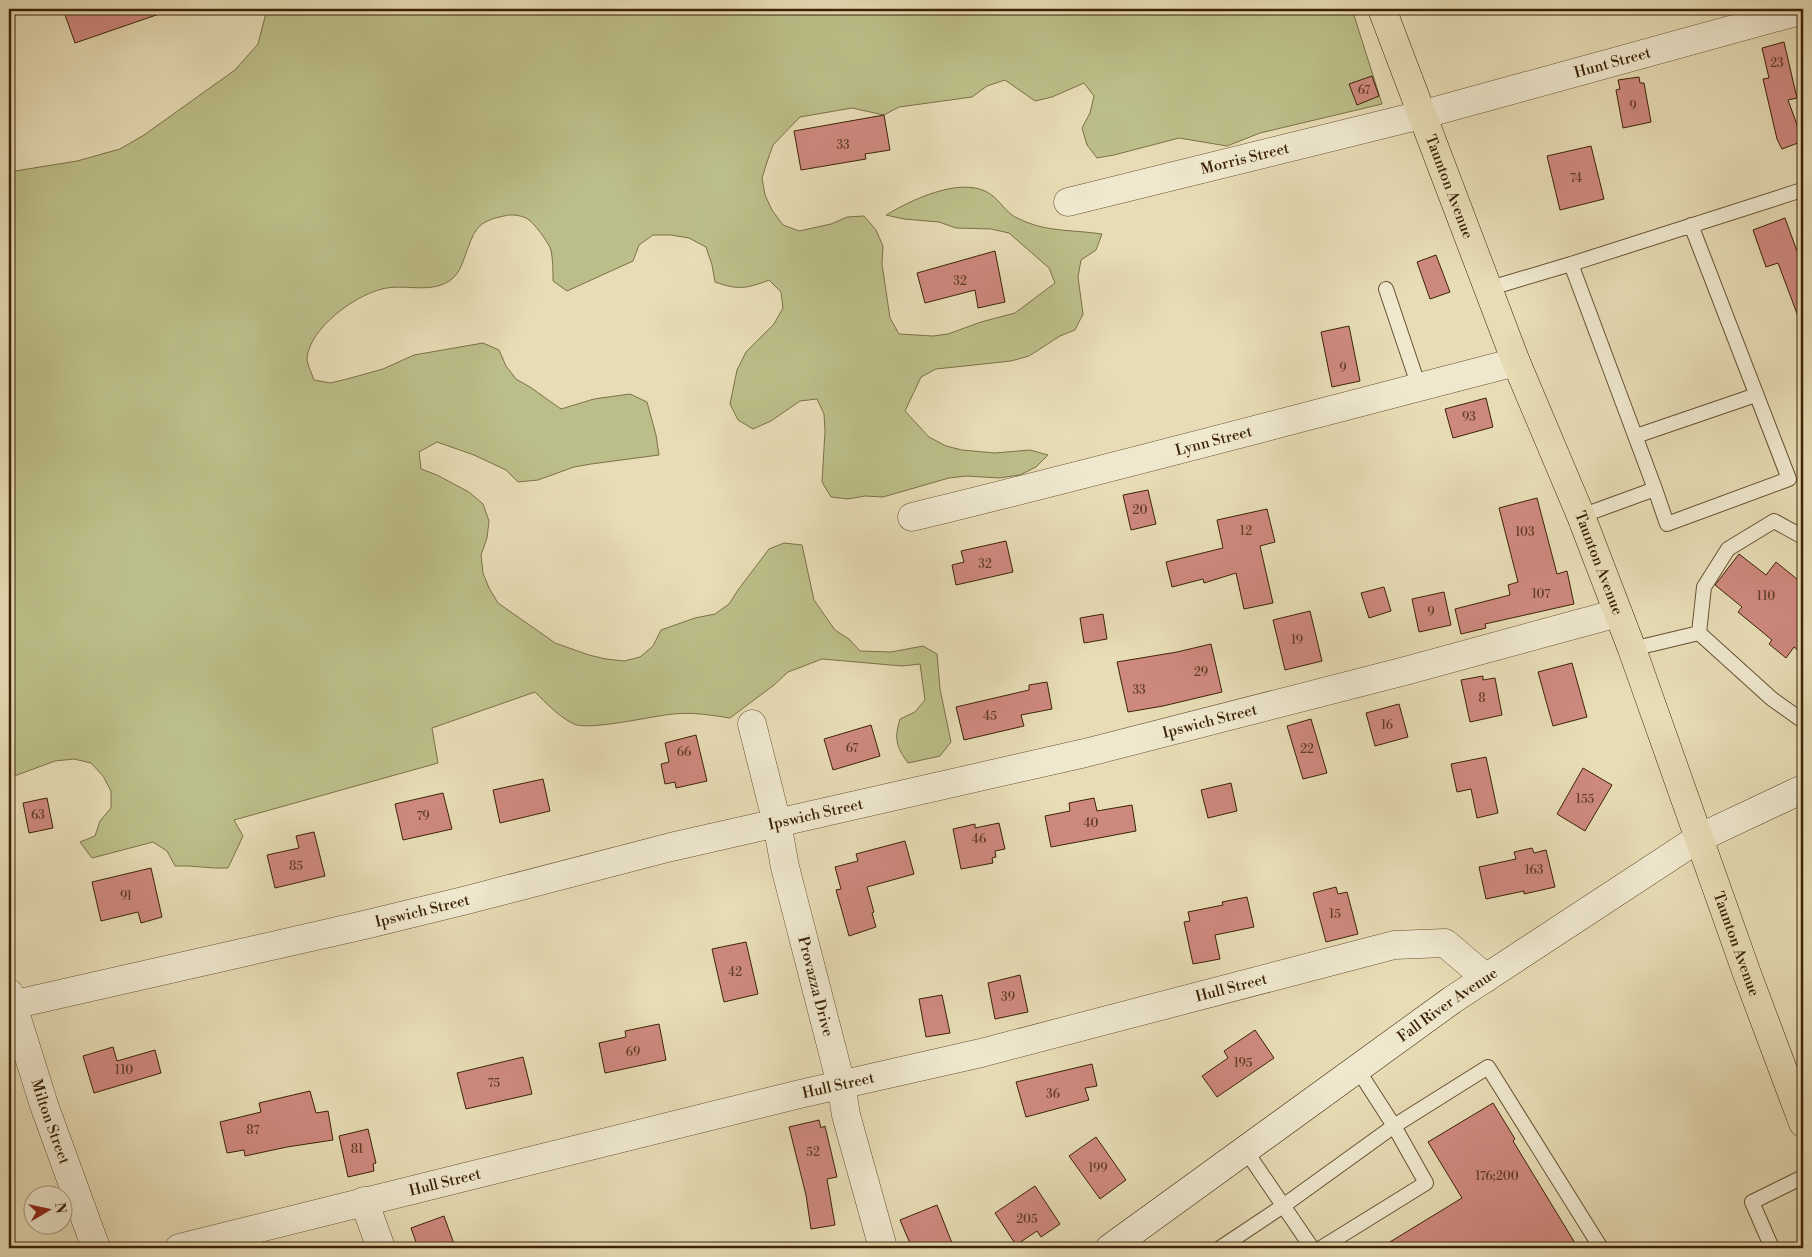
<svg xmlns="http://www.w3.org/2000/svg" width="1812" height="1257" font-family="'Libre Bodoni',serif">
<rect width="100%" height="100%" fill="#e7dcb5"/>
<filter id="stains"><feTurbulence type="fractalNoise" baseFrequency=".004" numOctaves="4"/><feColorMatrix values="0 0 0 0 .2 0 0 0 0 .09 0 0 0 0 .02 0 0 0 .5 -.17"/></filter>
<radialGradient id="worn" r=".72"><stop offset=".6" stop-color="#630" stop-opacity="0"/><stop offset="1" stop-color="#630" stop-opacity=".3"/></radialGradient>
<path fill="#bcbe89" stroke="#7c7047" d="M 267,9 L 1352,9 L 1382,104 L 1260,133 L 1227,146 L 1179,138 L 1114,155 L 1097,158 L 1087,145 L 1082,128 L 1090,113 L 1094,96 L 1084,83 L 1052,97 L 1035,101 L 1005,80 L 987,86 L 972,97 L 899,107 L 884,115 L 852,108 L 800,117 L 773,145 L 767,162 L 762,178 L 765,195 L 772,210 L 783,225 L 799,231 L 831,224 L 847,217 L 864,216 L 876,230 L 883,246 L 882,264 L 890,318 L 899,334 L 933,336 L 948,334 L 981,322 L 1015,313 L 1055,283 L 1049,268 L 1009,233 L 991,229 L 956,228 L 939,222 L 904,219 L 886,215 C 911,200 959,177 987,192 C 998,198 1003,208 1012,215 C 1016,218 1022,220 1026,222 C 1050,232 1077,230 1102,234 L 1096,250 L 1081,260 L 1078,277 L 1083,314 L 1075,330 L 1060,336 L 1029,356 L 1011,361 L 936,369 L 921,377 L 905,411 L 929,437 L 946,446 L 962,450 L 995,453 L 1030,450 L 1048,455 L 1036,467 L 1020,475 L 999,478 L 966,476 L 949,478 L 883,497 L 865,496 L 848,499 L 831,497 L 822,482 L 825,431 L 824,414 L 817,399 L 800,401 L 771,421 L 753,429 L 738,420 L 730,404 L 737,370 L 746,352 L 774,324 L 783,308 L 781,292 L 769,280 C 746,289 738,290 715,282 L 712,265 L 706,247 L 689,238 L 671,235 L 653,235 L 639,245 L 633,261 L 567,291 L 553,281 C 553,271 553,260 551,250 C 549,243 533,221 526,218 C 519,215 511,214 504,216 C 494,218 483,221 477,229 C 467,242 464,270 452,279 C 432,295 404,283 382,289 C 354,296 310,328 307,358 C 307,364 312,374 314,380 L 330,383 L 347,379 L 383,369 L 414,355 L 483,343 L 499,350 L 506,366 L 516,379 L 530,387 L 561,409 L 594,399 L 630,394 L 647,402 L 656,435 L 659,455 L 591,464 L 574,467 L 538,480 L 518,482 L 506,470 L 474,455 L 437,442 L 419,452 L 421,469 L 437,475 L 469,492 L 483,504 L 489,521 L 487,538 L 481,555 L 483,573 L 489,588 L 498,603 L 541,633 L 555,643 L 589,655 L 606,659 L 624,661 L 640,657 L 653,646 L 661,630 L 695,618 L 715,614 L 729,604 L 738,590 L 769,549 L 784,543 L 802,545 L 814,600 L 835,630 L 849,639 L 860,651 L 891,652 L 923,646 L 937,654 L 940,689 L 951,742 L 940,756 L 908,763 C 896,746 894,739 900,719 L 915,712 L 925,700 L 920,664 L 902,666 L 822,659 L 788,672 L 774,685 L 730,718 C 711,715 692,712 673,714 C 652,716 589,731 574,724 C 559,717 546,703 535,692 L 432,728 L 438,763 L 234,820 L 243,836 L 228,868 C 210,869 193,865 175,866 L 167,851 L 153,842 L 92,858 L 80,842 L 95,836 L 100,821 L 111,808 L 111,791 L 103,776 L 91,763 L 74,759 L 55,761 L 9,778 L 9,172 L 77,161 L 120,149 L 144,135 L 235,70 L 258,44 Z"/>
<path fill="#ce897f" stroke="#3c2305" d="M 63,9 L 165,9 L 165,12 L 75,43 Z
M 1784,42 L 1797,98 L 1788,100 L 1803,141 L 1782,149 L 1777,139 L 1763,79 L 1769,78 L 1762,48 Z
M 1372,76 L 1379,96 L 1357,105 L 1349,84 Z
M 1639,77 L 1640,83 L 1644,83 L 1651,122 L 1623,128 L 1616,90 L 1620,89 L 1618,80 Z
M 884,115 L 890,150 L 865,154 L 866,159 L 801,170 L 794,131 Z
M 1591,146 L 1604,199 L 1560,210 L 1547,156 Z
M 1785,218 L 1798,254 L 1803,251 L 1803,324 L 1801,324 L 1778,263 L 1766,267 L 1753,230 Z
M 995,251 L 1005,302 L 978,308 L 975,290 L 925,303 L 917,273 Z
M 1436,255 L 1450,292 L 1430,299 L 1417,262 Z
M 1349,326 L 1360,381 L 1332,387 L 1321,332 Z
M 1486,398 L 1493,427 L 1453,438 L 1445,409 Z
M 1148,490 L 1156,524 L 1131,530 L 1123,495 Z
M 1537,498 L 1557,574 L 1567,571 L 1574,604 L 1485,624 L 1486,628 L 1461,634 L 1455,609 L 1510,595 L 1508,585 L 1518,582 L 1499,508 Z
M 1267,509 L 1275,542 L 1260,546 L 1273,603 L 1244,609 L 1236,573 L 1204,583 L 1203,579 L 1172,587 L 1166,562 L 1223,548 L 1217,520 Z
M 1006,541 L 1013,572 L 956,585 L 952,565 L 964,562 L 961,551 Z
M 1739,554 L 1766,575 L 1776,562 L 1803,584 L 1803,654 L 1794,647 L 1786,658 L 1769,644 L 1772,640 L 1738,612 L 1742,607 L 1715,585 Z
M 1384,587 L 1391,611 L 1369,618 L 1361,593 Z
M 1444,592 L 1451,625 L 1419,632 L 1412,599 Z
M 1310,611 L 1322,661 L 1285,670 L 1273,620 Z
M 1103,614 L 1107,639 L 1084,643 L 1080,618 Z
M 1211,644 L 1222,692 L 1163,706 L 1128,712 L 1117,662 L 1177,652 Z
M 1572,663 L 1587,717 L 1553,726 L 1538,672 Z
M 1483,676 L 1483,680 L 1495,678 L 1502,715 L 1470,722 L 1461,680 Z
M 1047,682 L 1052,709 L 1021,715 L 1024,726 L 964,740 L 956,707 L 1029,690 L 1029,685 Z
M 1399,704 L 1408,737 L 1375,746 L 1366,713 Z
M 1311,719 L 1327,773 L 1303,779 L 1287,726 Z
M 871,725 L 880,756 L 833,770 L 824,739 Z
M 696,735 L 707,781 L 676,788 L 675,782 L 665,784 L 661,764 L 669,762 L 665,743 Z
M 1486,757 L 1498,813 L 1477,818 L 1471,789 L 1457,792 L 1451,764 Z
M 1583,768 L 1612,785 L 1585,831 L 1557,814 Z
M 543,779 L 550,811 L 500,823 L 493,790 Z
M 1231,783 L 1237,811 L 1208,818 L 1201,790 Z
M 443,793 L 452,829 L 403,840 L 395,804 Z
M 47,798 L 53,828 L 29,833 L 23,803 Z
M 1094,798 L 1097,811 L 1132,805 L 1136,831 L 1051,847 L 1045,816 L 1070,811 L 1069,803 Z
M 999,823 L 1005,849 L 995,851 L 996,857 L 992,858 L 993,863 L 961,869 L 953,829 L 975,824 L 975,828 Z
M 314,832 L 325,876 L 275,888 L 267,855 L 299,848 L 296,836 Z
M 905,841 L 914,874 L 867,887 L 874,912 L 872,913 L 876,927 L 849,936 L 836,890 L 841,889 L 835,867 L 858,861 L 856,854 Z
M 1532,848 L 1534,853 L 1546,850 L 1555,887 L 1524,894 L 1524,891 L 1486,899 L 1479,867 L 1516,859 L 1514,852 Z
M 151,868 L 162,917 L 141,923 L 138,912 L 101,921 L 92,882 Z
M 1336,887 L 1338,894 L 1347,892 L 1358,934 L 1326,942 L 1313,893 Z
M 1247,897 L 1254,927 L 1215,935 L 1220,959 L 1193,964 L 1184,922 L 1190,921 L 1188,912 L 1223,905 L 1222,902 Z
M 746,942 L 758,994 L 724,1002 L 712,949 Z
M 1020,975 L 1028,1012 L 995,1019 L 988,983 Z
M 942,995 L 950,1033 L 926,1037 L 919,999 Z
M 659,1024 L 666,1060 L 605,1073 L 599,1043 L 626,1037 L 625,1031 Z
M 1255,1030 L 1274,1058 L 1217,1097 L 1202,1076 L 1228,1058 L 1224,1051 Z
M 113,1047 L 117,1061 L 155,1050 L 161,1073 L 94,1093 L 83,1056 Z
M 523,1057 L 532,1094 L 466,1109 L 457,1073 Z
M 1092,1064 L 1097,1086 L 1085,1088 L 1089,1100 L 1026,1117 L 1016,1082 Z
M 310,1091 L 316,1113 L 328,1111 L 333,1140 L 287,1147 L 245,1156 L 244,1150 L 227,1153 L 220,1122 L 261,1112 L 259,1103 Z
M 1493,1103 L 1515,1139 L 1513,1141 L 1578,1248 L 1380,1248 L 1462,1198 L 1428,1142 Z
M 819,1120 L 821,1128 L 825,1126 L 837,1177 L 827,1179 L 835,1225 L 811,1229 L 806,1195 L 789,1127 Z
M 368,1129 L 376,1163 L 373,1164 L 374,1171 L 348,1177 L 339,1136 Z
M 1096,1137 L 1126,1180 L 1100,1199 L 1069,1156 Z
M 1035,1186 L 1060,1224 L 1041,1237 L 1037,1231 L 1016,1245 L 995,1213 Z
M 937,1205 L 954,1248 L 912,1248 L 900,1220 Z
M 444,1216 L 454,1244 L 443,1248 L 418,1248 L 411,1228 Z"/>
<g fill="none" stroke-linecap="round" stroke-linejoin="round">
<defs>
<path id="lane" d="M 1571,264 L 1802,190
M 1386,289 L 1419,387
M 1487,289 L 1571,264 L 1655,489 L 1581,516
M 1636,436 L 1756,395
M 1655,489 L 1667,524 L 1789,479 L 1691,225
M 1699,633 L 1704,587 L 1728,549 L 1774,521 L 1803,537
M 1699,633 L 1772,699 L 1803,721
M 1632,649 L 1699,633
M 1246,1151 L 1312,1248
M 1220,1248 L 1283,1206 L 1394,1126 L 1358,1070
M 1321,1248 L 1426,1183 L 1394,1126 L 1488,1067 L 1601,1248
M 1772,1248 L 1752,1202 L 1803,1177"/>
<g id="street">
<path id="s1" d="M 1068,202 L 1421,115 L 1803,10"/>
<path id="s2" d="M 912,517 C 1114,468 1314,414 1516,362"/>
<path id="s3" d="M 752,724 L 777,823 L 785,867 L 841,1084 L 846,1115 L 883,1248"/>
<path id="s4" d="M 9,993 L 44,1105 L 96,1248"/>
<path id="s5" d="M 12,1005 L 364,925 L 467,900 L 671,847 L 1085,753 L 1405,671 L 1618,613"/>
<path d="M 364,1201 L 381,1248"/>
<path id="s6" d="M 179,1248 L 800,1094 L 981,1053 L 1394,945 L 1445,943 L 1486,978"/>
</g>
<g id="secondary">
<path id="s7" d="M 1110,1248 L 1452,1000 L 1699,838 L 1803,789"/>
</g>
<g id="highway">
<path id="s8" d="M 1382,9 L 1516,362 L 1581,516 L 1632,649 L 1746,971 L 1803,1123"/>
</g>
</defs>
<use href="#lane" stroke="#675131" stroke-width="16"/>
<use href="#street" stroke="#675131" stroke-width="29"/>
<use href="#secondary" stroke="#3c2305" stroke-width="29"/>
<use href="#highway" stroke="#3c2305" stroke-width="29"/>
<use href="#lane" stroke="#efe8cf" stroke-width="14"/>
<use href="#street" stroke="#efe8cf" stroke-width="28"/>
<use href="#secondary" stroke="#efe8cf" stroke-width="28"/>
<use href="#highway" stroke="#e7dcb5" stroke-width="28"/>
</g>
<g text-anchor="middle" dominant-baseline="central" stroke-width="4" stroke-linejoin="round" paint-order="stroke">
<g font-size="12" fill="#603c24">
<text x="1777" y="63">23</text>
<text x="1364" y="90">67</text>
<text x="1633" y="106">9</text>
<text x="843" y="145">33</text>
<text x="1576" y="178">74</text>
<text x="960" y="281">32</text>
<text x="1343" y="368">9</text>
<text x="1469" y="417">93</text>
<text x="1140" y="510">20</text>
<text x="1246" y="531">12</text>
<text x="1525" y="532">103</text>
<text x="985" y="564">32</text>
<text x="1541" y="594">107</text>
<text x="1766" y="596">110</text>
<text x="1431" y="612">9</text>
<text x="1297" y="640">19</text>
<text x="1201" y="672">29</text>
<text x="1139" y="690">33</text>
<text x="1482" y="698">8</text>
<text x="990" y="716">45</text>
<text x="1387" y="725">16</text>
<text x="852" y="748">67</text>
<text x="1307" y="749">22</text>
<text x="684" y="752">66</text>
<text x="1585" y="799">155</text>
<text x="38" y="815">63</text>
<text x="423" y="816">79</text>
<text x="1091" y="823">40</text>
<text x="979" y="839">46</text>
<text x="296" y="866">85</text>
<text x="1534" y="870">163</text>
<text x="126" y="896">91</text>
<text x="1335" y="914">15</text>
<text x="735" y="972">42</text>
<text x="1008" y="997">39</text>
<text x="633" y="1052">69</text>
<text x="1243" y="1063">195</text>
<text x="124" y="1070">110</text>
<text x="494" y="1083">75</text>
<text x="1053" y="1094">36</text>
<text x="253" y="1130">87</text>
<text x="357" y="1149">81</text>
<text x="813" y="1152">52</text>
<text x="1098" y="1168">199</text>
<text x="1497" y="1176">176;200</text>
<text x="1027" y="1219">205</text>
</g>
<g font-size="15" fill="#3c2305" stroke="#efe8cf">
<text stroke="none"><textPath href="#s1" startOffset="562">Hunt Street</textPath></text>
<text stroke="none"><textPath href="#s1" startOffset="182">Morris Street</textPath></text>
<text stroke="none"><textPath href="#s8" startOffset="190">Taunton Avenue</textPath></text>
<text stroke="none"><textPath href="#s2" startOffset="311">Lynn Street</textPath></text>
<text stroke="none"><textPath href="#s8" startOffset="595">Taunton Avenue</textPath></text>
<text stroke="none"><textPath href="#s5" startOffset="1231">Ipswich Street</textPath></text>
<text stroke="none"><textPath href="#s5" startOffset="826">Ipswich Street</textPath></text>
<text stroke="none"><textPath href="#s5" startOffset="421">Ipswich Street</textPath></text>
<text stroke="none"><textPath href="#s8" startOffset="1000">Taunton Avenue</textPath></text>
<text stroke="none"><textPath href="#s3" startOffset="270">Provazza Drive</textPath></text>
<text stroke="none"><textPath href="#s6" startOffset="1084">Hull Street</textPath></text>
<text stroke="none"><textPath href="#s7" startOffset="416">Fall River Avenue</textPath></text>
<text stroke="none"><textPath href="#s6" startOffset="679">Hull Street</textPath></text>
<text stroke="none"><textPath href="#s4" startOffset="135">Milton Street</textPath></text>
<text stroke="none"><textPath href="#s6" startOffset="274">Hull Street</textPath></text>
</g>
</g>
<rect width="1812" height="1257" fill="none" stroke="#e7dcb5" stroke-width="30"/>
<rect x="10" y="10" width="1792" height="1237" fill="none" stroke="#3c2305" stroke-width="2.5"/>
<rect x="15" y="15" width="1782" height="1227" fill="none" stroke="#3c2305"/>
<g transform="translate(48 1210) rotate(81)"><circle r="24" fill="#efe8cf" stroke="#a7997e"/>
<path d="M0-4L9 19L0 12L-9 19Z" fill="#8f2418"/>
<text y="-8" font-size="14" font-weight="bold" text-anchor="middle" fill="#3c2305">N</text>
</g>
<rect width="100%" height="100%" filter="url(#stains)"/>
<rect width="100%" height="100%" fill="url(#worn)"/>
</svg>
